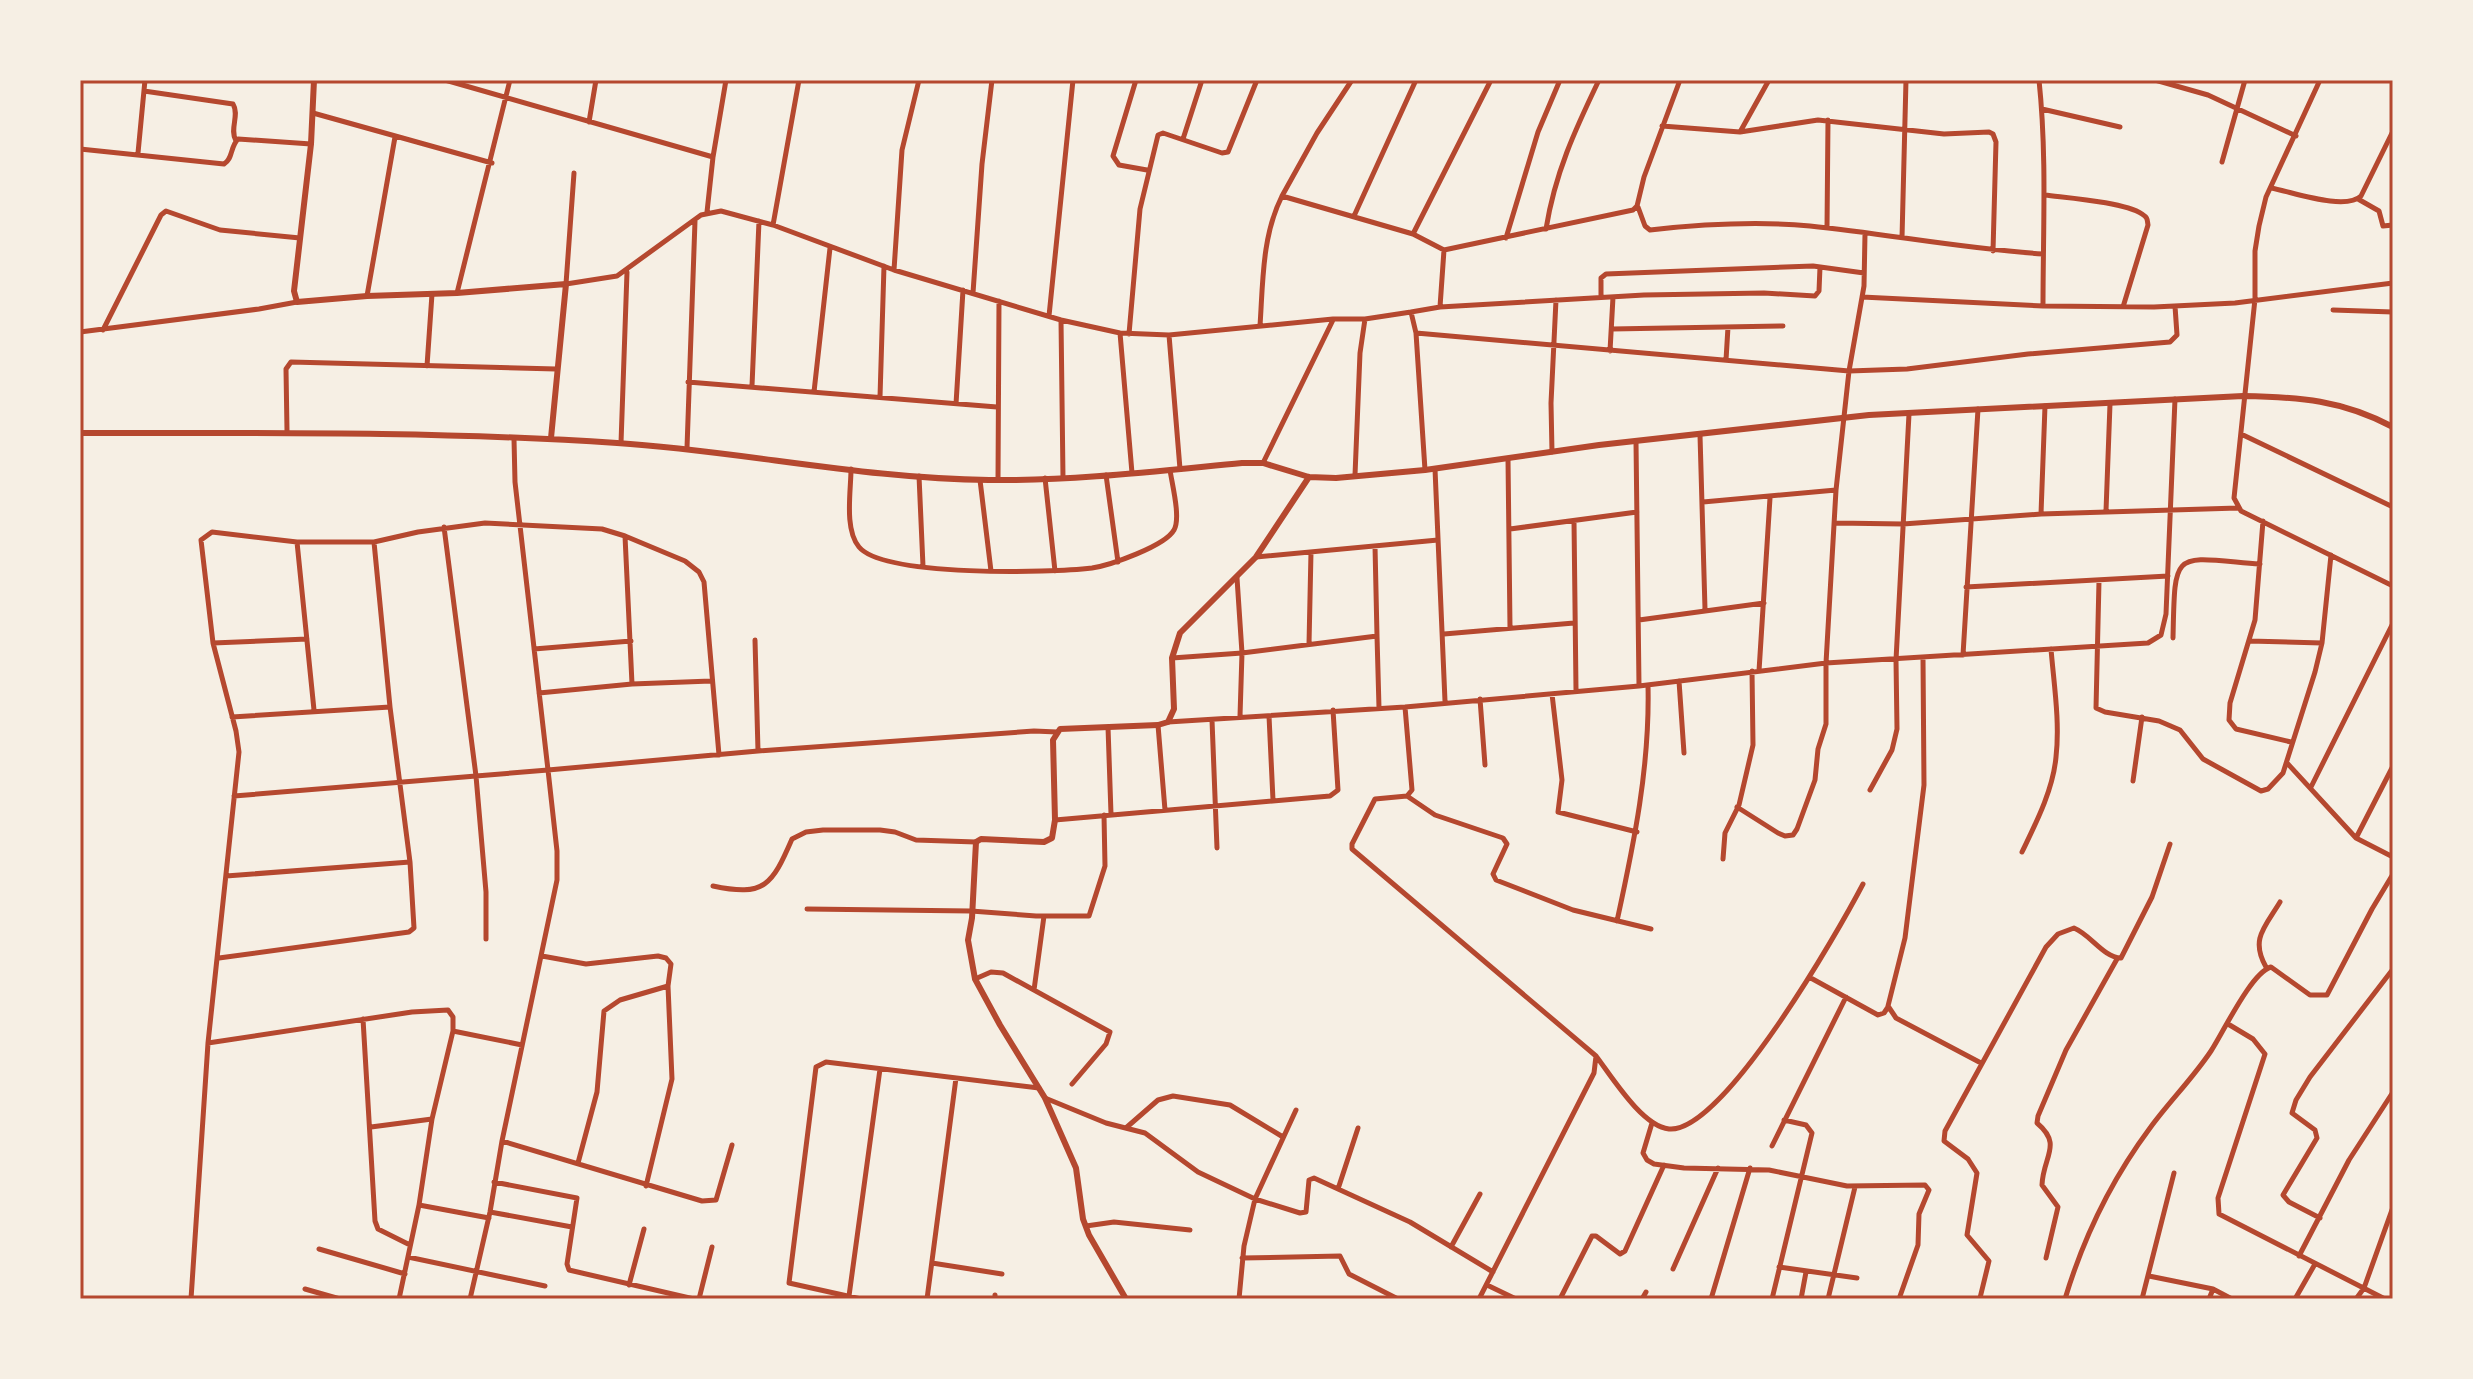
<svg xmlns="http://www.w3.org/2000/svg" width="2473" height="1379" font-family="'PT Sans',sans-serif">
<rect width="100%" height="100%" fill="#f6efe4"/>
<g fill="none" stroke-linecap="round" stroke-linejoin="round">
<path stroke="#b5482f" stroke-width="5" d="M 445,80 L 713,157 L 707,212
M 1136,80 L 1113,156 L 1119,165 L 1147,170
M 2039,80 C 2047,156 2043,230 2043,306
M 2155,80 L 2208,95 L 2296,136
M 2320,80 L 2266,197 L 2259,226 L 2255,251 L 2255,299 L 2234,498 L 2241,511 L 2393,586
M 144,91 L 233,104 C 240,115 229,129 236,141
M 2042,109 L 2120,127
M 313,113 L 492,163
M 589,122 L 596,80
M 1662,126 L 1740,132 L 1818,120 L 1944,134 L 1989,132 L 1993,134 L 1996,142 L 1993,251
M 1740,132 L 1769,80
M 1183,139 L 1202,80
M 80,149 L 224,164 C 233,159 230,147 238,139 L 311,144
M 138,153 L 145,80
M 713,157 L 726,80
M 2222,162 L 2245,80
M 574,173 L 566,284 L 617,276 L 701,215 L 721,211 L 773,225 L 894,270 L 1061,320 L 1120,333 L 1169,335 L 1333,319 L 1365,319 L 1411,312 L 1416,333 L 1425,470
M 2271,188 C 2293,192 2345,211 2361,196 L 2393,131
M 2045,195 C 2068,198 2124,202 2142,214 C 2148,218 2147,219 2148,225 L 2123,307
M 1282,196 L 1317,133 L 1352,80
M 2358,199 L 2379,211 L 2383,226 L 2393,225
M 1638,207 L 1645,226 L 1650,230 C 1704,224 1757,221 1810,226 C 1888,234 1965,249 2043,254
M 1354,216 L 1416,80
M 773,225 L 799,80
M 1827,228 L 1828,120
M 1546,229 C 1555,173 1575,130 1599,80
M 1413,234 L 1491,80
M 1506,238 L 1538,132 L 1560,80
M 1902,238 L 1906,80
M 894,270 L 902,150 L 919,80
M 457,293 L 510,80
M 973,293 L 982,164 L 992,80
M 367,296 L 395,137
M 1601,297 L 1601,278 L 1606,274 L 1813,266 L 1864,273
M 1862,297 L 2043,306 L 2154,307 L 2235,303 L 2393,283
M 1440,307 L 1644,295 L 1764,293 L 1815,296 L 1819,291 L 1820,267
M 2333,310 L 2393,312
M 1411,312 L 1440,307 L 1444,250
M 1049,316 L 1073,80
M 1061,320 L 1063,478
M 1260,326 C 1263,281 1262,236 1282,196 L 1413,234 L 1444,250 L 1633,210 L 1637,206 L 1644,177 L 1680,80
M 1612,329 L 1783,326
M 103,330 L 161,215 L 166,211 L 220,230 L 300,238
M 80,332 L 259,309 L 297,302
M 1120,333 L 1132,473
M 1416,333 L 1849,371 L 1907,369 L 2028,354 L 2170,342 L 2177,335 L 2175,306
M 1129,334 L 1140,209 L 1158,135 L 1163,133 L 1222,153 L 1228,152 L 1257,80
M 1169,335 L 1180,469
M 1610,351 L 1613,297
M 1726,360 L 1728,327
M 427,366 L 432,294
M 688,382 L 997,407
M 752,386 L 759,221
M 814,392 L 830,248
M 880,397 L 884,266
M 956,404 L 963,290
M 287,431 L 286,369 L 291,362 L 556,369
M 2241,434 L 2393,507
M 1700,435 L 1705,609
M 514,439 L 515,482 L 548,770 L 758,751 L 1034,731 L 1057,732
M 1636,442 L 1639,686
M 621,443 L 627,272
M 687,448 L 695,221
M 1552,452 L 1551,403 L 1556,300
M 1508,459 L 1510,627
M 1263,463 L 1333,320
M 851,469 C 851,491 844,529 859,547 C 884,577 1051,573 1092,568 C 1111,565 1165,546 1174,530 C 1181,518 1172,484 1170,470
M 1435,469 L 1445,701
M 1106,475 L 1118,562
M 1355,475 L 1360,353 L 1365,319
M 919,476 L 923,566
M 1045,478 L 1055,571
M 980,480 L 991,571
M 998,480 L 999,301
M 1703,502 L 1836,490
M 2106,511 L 2110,404
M 2041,514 L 2045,406
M 1574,521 L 1576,690
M 2263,521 L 2255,620 L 2230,703 L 2229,720 L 2236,729 L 2291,742
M 1836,523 L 1903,524 L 2041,514 L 2238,508
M 1510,529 L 1637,512
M 625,536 L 632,684
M 297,542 L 314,710
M 1375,546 L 1377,636
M 1256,557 L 1438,540
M 1237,578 L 1242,653 L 1240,716
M 2099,581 L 2096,708 L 2105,712 L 2159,721 L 2180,730 L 2203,759 L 2261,791 L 2268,789 L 2283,773 L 2315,672 L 2322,643 L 2331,555
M 1966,587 L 2168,576
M 1639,620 L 1764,603
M 1444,634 L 1574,623
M 2173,638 C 2175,547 2172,557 2260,564
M 755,640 L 758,751
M 2249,641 L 2322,643
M 213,643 L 307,639
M 1309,644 L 1311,552
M 534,649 L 631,641
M 1963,655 L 1978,409
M 1172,658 L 1242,653 L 1377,636 L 1379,708
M 1923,658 L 1924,785 L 1905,938 L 1888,1006 L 1896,1018 L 1981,1063
M 1759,671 L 1770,498
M 1679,681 L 1684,753
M 539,693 L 632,684 L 711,681
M 1552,694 L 1562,780 L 1558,812 L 1637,832
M 1480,699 L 1485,765
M 1405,707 L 1412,790 L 1407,796 L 1375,799 L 1352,844 L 1352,849 L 1596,1056 L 1594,1073 L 1479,1299
M 1269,716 L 1273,800
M 232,717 L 390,707
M 1212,720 L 1217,848
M 1168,722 L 1405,707 L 1639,686 L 1826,663 L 2148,643 L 2161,635 L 2166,614 L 2175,399
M 1158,725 L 1165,810
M 1108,727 L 1111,814
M 2287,763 L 2356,838 L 2393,857
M 2133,781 L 2142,717
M 2311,787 L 2393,623
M 1870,790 L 1892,750 L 1897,729 L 1896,660 L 1909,414
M 234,796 L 476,776 L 444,527
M 1407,796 L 1435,815 L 1503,838 L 1507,844 L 1493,874 L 1496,880 L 1573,910 L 1651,929
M 1737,807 L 1778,833 L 1785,836 L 1793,835 L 1797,829 L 1815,780 L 1818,749 L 1826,724 L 1826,663 L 1836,490 L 1849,371 L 1864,286 L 1865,234
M 1055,820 L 1330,796 L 1338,790 L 1333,710
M 2356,838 L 2393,766
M 2022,852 C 2036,823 2053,790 2056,757 C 2060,722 2054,685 2051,649
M 1723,859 L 1725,833 L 1739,805 L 1753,745 L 1752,671
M 226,876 L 410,862
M 713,886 C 765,897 772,885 792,839 L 806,832 L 823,830 L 880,830 L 895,832 L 916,840 L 976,842
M 807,909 L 971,911 L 1036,916 L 1089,916 L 1105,866 L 1104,815
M 1617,921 C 1634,843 1650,766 1648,685
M 542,956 L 586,964 L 658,956 L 666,958 L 671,964 L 668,986 L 672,1079 L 646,1186
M 219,958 L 409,932 L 414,928 L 410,862 L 390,707 L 374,542
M 2266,967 C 2250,939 2265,927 2280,902
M 1809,977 L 1878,1015 L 1884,1013 L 1888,1007
M 975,979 L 991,972 L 1003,973 L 1110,1032 L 1106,1044 L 1072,1084
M 1034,990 L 1044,916
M 363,1019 L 375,1221 L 378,1229 L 410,1245
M 2228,1024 L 2253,1039 L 2265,1054 L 2218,1198 L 2219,1214 L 2385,1299
M 453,1031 L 522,1045
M 1596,1056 C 1612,1077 1642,1126 1669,1129 C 1723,1134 1839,930 1863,884
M 1045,1098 L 1106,1123 L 1145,1133 L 1198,1172 L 1255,1199 L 1300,1213 L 1306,1212 L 1309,1180 L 1314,1178 L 1410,1222 L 1493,1272
M 1652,1123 L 1643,1153 L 1647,1160 L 1654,1164 L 1684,1168 L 1769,1170 L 1847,1186 L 1925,1185 L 1929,1190 L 1919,1214 L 1918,1245 L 1899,1299
M 371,1127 L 432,1119
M 1127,1127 L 1158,1100 L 1173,1096 L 1230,1105 L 1283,1137
M 502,1141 L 702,1201 L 716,1200 L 732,1145
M 1772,1146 L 1846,997
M 578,1163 L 597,1092 L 604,1011 L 620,1000 L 668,986
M 494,1182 L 577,1198 L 567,1264 L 569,1270 L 694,1299
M 1338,1189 L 1358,1128
M 419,1205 L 489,1218
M 490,1212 L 572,1227
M 2320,1218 L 2289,1202 L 2283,1195 L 2317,1138 L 2315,1130 L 2292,1113 L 2296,1100 L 2310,1077 L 2393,969
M 1086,1226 L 1114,1222 L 1190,1230
M 1451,1247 L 1480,1194
M 319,1249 L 405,1274
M 2299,1256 L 2349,1160 L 2393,1092
M 408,1257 L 545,1286
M 1242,1258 L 1340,1256 L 1349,1274 L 1398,1299
M 2046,1258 L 2058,1207 L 2042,1185 C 2043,1156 2063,1145 2037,1123 L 2038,1116 L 2066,1050 L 2117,959
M 932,1263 L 1002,1274
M 1779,1267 L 1857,1278
M 1673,1269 L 1718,1168
M 2149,1276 L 2213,1289 L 2232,1299
M 629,1285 L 644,1229
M 1487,1285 L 1516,1299
M 305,1289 L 340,1299
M 849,1296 L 880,1069
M 1980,1298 L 1989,1261 L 1967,1235 L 1977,1173 L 1968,1159 L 1944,1141 L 1945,1131 L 2046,947 L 2058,934 L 2074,928 C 2091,935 2103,957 2121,958 L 2152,897 L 2170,844
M 191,1299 L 208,1043
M 399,1299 L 419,1205 L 432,1119 L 453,1031 L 453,1017 L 448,1010 L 412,1012 L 208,1043 L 239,752 L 236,731 L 213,643 L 201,540 L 212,532 L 297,542 L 374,542 L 418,532 L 485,523 L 602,529 L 625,536 L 685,561 L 699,572 L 704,582 L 719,755
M 470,1299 L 490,1212 L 502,1141 L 557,880 L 557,851 L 548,770 L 476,776 L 486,892 L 486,939
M 699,1299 L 712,1247
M 861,1299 L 789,1283 L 816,1067 L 826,1062 L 1039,1088
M 927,1299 L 956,1078
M 995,1299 L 995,1295
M 1239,1299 L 1244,1246 L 1255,1199 L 1296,1110
M 1560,1299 L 1592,1236 L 1596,1236 L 1620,1254 L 1625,1251 L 1664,1165
M 1642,1299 L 1646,1292
M 1711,1299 L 1750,1168
M 1772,1299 L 1812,1133 L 1806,1125 L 1784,1120
M 1801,1299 L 1806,1272
M 1828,1299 L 1855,1187
M 2065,1299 C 2083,1239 2112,1179 2150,1128 C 2169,1102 2193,1078 2211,1051 C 2224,1031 2251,973 2271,967 L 2310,995 L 2327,995 L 2372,909 L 2393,874
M 2142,1299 L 2174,1173
M 2209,1299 L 2213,1289
M 2295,1299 L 2315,1264
M 2356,1299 L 2364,1288 L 2393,1207"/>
<path stroke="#b5482f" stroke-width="6" d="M 314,80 L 311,144 L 294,291 L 297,302 L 367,296 L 457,293 L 566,284 L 551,438
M 80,433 C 259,433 438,431 617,443 C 741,451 865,479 989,480 C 1074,481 1158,471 1242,463 L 1263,463 L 1309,477 L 1336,478 L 1425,470 L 1599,445 L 1869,415 L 2243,396 C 2300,397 2342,400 2393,427
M 1126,1299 L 1089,1235 L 1083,1219 L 1076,1168 L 1045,1098 L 1000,1025 L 975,979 L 968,940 L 972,918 L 976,842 L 981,839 L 1044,842 L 1052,838 L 1055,820 L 1053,740 L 1060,729 L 1158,725 L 1168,722 L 1174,709 L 1172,658 L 1180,633 L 1256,557 L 1309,477"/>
</g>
<rect width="2473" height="1379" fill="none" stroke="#f6efe4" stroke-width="164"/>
<rect x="82" y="82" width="2309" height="1215" fill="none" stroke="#b5482f" stroke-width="3"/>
</svg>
